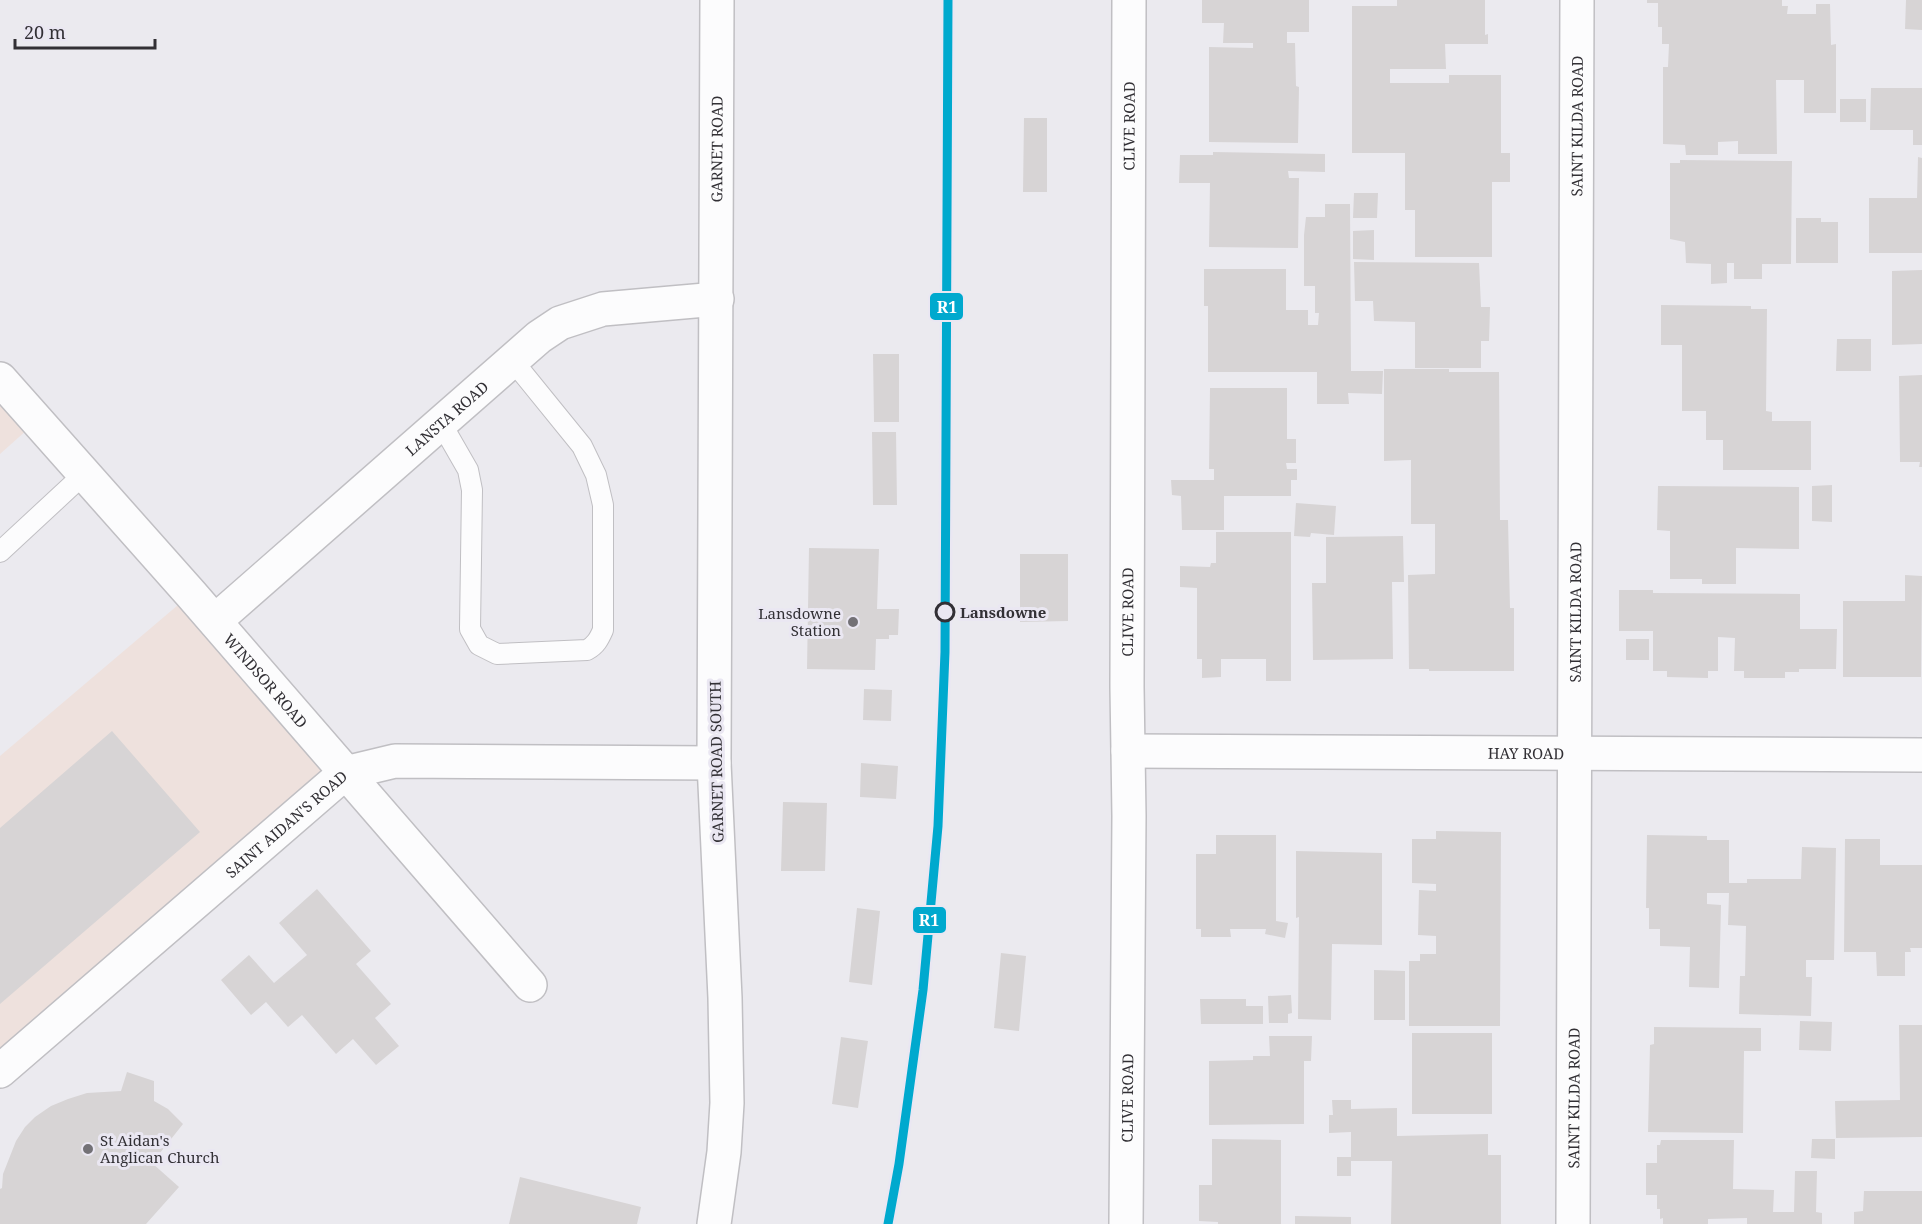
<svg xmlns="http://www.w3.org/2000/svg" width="1922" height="1224" font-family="'Noto Serif',serif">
<rect width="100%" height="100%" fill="#ebeaef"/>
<path fill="#eee1dd" d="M 0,379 L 37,421 L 0,454 Z
M 191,594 L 345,773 L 0,1071 L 0,756 Z"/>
<path fill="#d7d4d5" d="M 1202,0 L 1309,0 L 1309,32 L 1287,32 L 1287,43 L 1295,43 L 1296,86 L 1299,87 L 1298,143 L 1209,142 L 1209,47 L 1253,48 L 1253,43 L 1223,43 L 1224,23 L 1202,23 Z
M 1397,0 L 1485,0 L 1485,35 L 1488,34 L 1488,44 L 1445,44 L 1446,69 L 1390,69 L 1390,83 L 1449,83 L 1449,75 L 1501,75 L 1501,153 L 1510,153 L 1510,182 L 1492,182 L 1492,257 L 1415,257 L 1415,210 L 1405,210 L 1405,153 L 1352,153 L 1352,6 L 1397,6 Z
M 1647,0 L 1782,0 L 1782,6 L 1788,6 L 1787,14 L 1816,14 L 1816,4 L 1830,4 L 1831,45 L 1836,44 L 1836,113 L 1804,113 L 1804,80 L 1776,80 L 1777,154 L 1738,154 L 1738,141 L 1718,142 L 1718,155 L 1686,155 L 1685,145 L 1663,144 L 1663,67 L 1668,67 L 1669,44 L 1662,44 L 1662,27 L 1658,27 L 1658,3 L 1647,3 Z
M 1906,0 L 1922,0 L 1922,30 L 1905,29 Z
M 1871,88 L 1922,88 L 1922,145 L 1913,145 L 1913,130 L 1870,130 Z
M 1840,99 L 1866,99 L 1866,122 L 1840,122 Z
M 1024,118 L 1047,118 L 1047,192 L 1023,192 Z
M 1213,152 L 1325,154 L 1325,172 L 1288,171 L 1289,178 L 1299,178 L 1298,248 L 1209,247 L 1210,183 L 1179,183 L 1180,155 L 1213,155 Z
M 1918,157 L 1922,158 L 1922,253 L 1869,253 L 1869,198 L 1917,198 Z
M 1680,160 L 1792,161 L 1791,264 L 1762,264 L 1762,279 L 1734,279 L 1734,263 L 1727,263 L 1727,283 L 1711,284 L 1711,264 L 1686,263 L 1685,242 L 1670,239 L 1670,163 L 1680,163 Z
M 1354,193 L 1378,193 L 1377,218 L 1353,218 Z
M 1325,204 L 1350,204 L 1351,371 L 1383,371 L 1382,394 L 1348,393 L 1349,404 L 1317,404 L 1317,372 L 1208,372 L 1208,306 L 1204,306 L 1204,269 L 1286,269 L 1286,310 L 1308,310 L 1308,325 L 1318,325 L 1319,313 L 1315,313 L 1315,286 L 1304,286 L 1304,235 L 1306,217 L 1325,217 Z
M 1796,218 L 1821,218 L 1821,222 L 1838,222 L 1838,263 L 1796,263 Z
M 1374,230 L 1374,260 L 1353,259 L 1353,231 Z
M 1354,262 L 1479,263 L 1481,307 L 1490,307 L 1489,341 L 1481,341 L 1481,368 L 1415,368 L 1415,322 L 1374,321 L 1373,301 L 1355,301 Z
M 1922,270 L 1922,344 L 1892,345 L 1892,271 Z
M 1661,305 L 1751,306 L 1751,309 L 1767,309 L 1766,411 L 1772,412 L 1772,421 L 1811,421 L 1811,470 L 1723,470 L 1723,440 L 1706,440 L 1706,411 L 1682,411 L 1682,345 L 1661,345 Z
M 1837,339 L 1871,339 L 1871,371 L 1836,371 Z
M 873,354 L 899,354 L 899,422 L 874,422 Z
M 1384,369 L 1449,369 L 1449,372 L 1499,372 L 1500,520 L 1508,520 L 1510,608 L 1514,608 L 1514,671 L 1429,671 L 1429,669 L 1409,669 L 1408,575 L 1435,574 L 1435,524 L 1411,524 L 1411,460 L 1384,461 Z
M 1922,375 L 1922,467 L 1919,467 L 1920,462 L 1900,462 L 1899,376 Z
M 1210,388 L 1287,388 L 1287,439 L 1296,439 L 1296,463 L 1286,463 L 1287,469 L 1297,469 L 1297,480 L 1291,480 L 1291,496 L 1224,496 L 1224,530 L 1182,530 L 1181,496 L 1172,495 L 1171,480 L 1214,480 L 1214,469 L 1209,469 Z
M 872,432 L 896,432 L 897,505 L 873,505 Z
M 1832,485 L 1832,522 L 1812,521 L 1812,486 Z
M 1658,486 L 1799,487 L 1799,549 L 1736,548 L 1736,584 L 1702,584 L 1702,579 L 1670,579 L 1670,531 L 1657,530 Z
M 1296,503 L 1336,506 L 1334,535 L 1311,533 L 1310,537 L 1294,536 Z
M 1216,532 L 1291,532 L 1291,681 L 1266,681 L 1266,659 L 1221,659 L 1221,677 L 1202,678 L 1202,659 L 1197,659 L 1197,588 L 1180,587 L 1180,566 L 1210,567 L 1211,563 L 1216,563 Z
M 1403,536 L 1404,582 L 1392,582 L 1393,659 L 1313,660 L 1312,583 L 1326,583 L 1326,537 Z
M 809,548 L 879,549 L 877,609 L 899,609 L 898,635 L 889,635 L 889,639 L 876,639 L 875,670 L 807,669 Z
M 1020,554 L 1068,554 L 1068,621 L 1020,622 Z
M 1905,575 L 1922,576 L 1921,677 L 1843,677 L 1843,601 L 1905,601 Z
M 1619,590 L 1653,590 L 1653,593 L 1800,594 L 1800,629 L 1837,629 L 1836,669 L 1799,669 L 1799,672 L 1785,672 L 1785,678 L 1744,678 L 1744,671 L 1734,671 L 1735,638 L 1718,637 L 1718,671 L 1708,671 L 1708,678 L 1667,677 L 1667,671 L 1653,671 L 1653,631 L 1619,631 Z
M 1626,639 L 1649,639 L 1649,660 L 1626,660 Z
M 864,689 L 892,690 L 891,721 L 863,720 Z
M 112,731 L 200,832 L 0,1004 L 0,828 Z
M 861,763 L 898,766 L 896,799 L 860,797 Z
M 783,802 L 827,803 L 825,871 L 781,871 Z
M 1436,831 L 1501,832 L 1500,1026 L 1409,1026 L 1409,961 L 1420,961 L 1420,954 L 1436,954 L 1436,936 L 1418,935 L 1419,890 L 1436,891 L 1436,884 L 1412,883 L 1412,839 L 1436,839 Z
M 1216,835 L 1276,835 L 1276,921 L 1288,923 L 1285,938 L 1265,934 L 1266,929 L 1230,929 L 1231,937 L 1201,937 L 1201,929 L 1196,929 L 1196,854 L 1216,854 Z
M 1647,835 L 1707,836 L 1707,840 L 1729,840 L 1729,883 L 1747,883 L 1747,879 L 1801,879 L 1802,847 L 1836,848 L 1834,960 L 1806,960 L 1806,977 L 1812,977 L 1811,1016 L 1739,1014 L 1740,976 L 1745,976 L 1746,926 L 1728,925 L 1729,893 L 1707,893 L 1707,904 L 1721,905 L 1719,988 L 1689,987 L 1690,947 L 1660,946 L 1660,929 L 1649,929 L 1649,908 L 1646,908 Z
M 1845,839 L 1880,839 L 1880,865 L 1922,865 L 1922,948 L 1910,948 L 1911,952 L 1905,952 L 1905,976 L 1877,976 L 1876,952 L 1844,952 Z
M 1296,851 L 1382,853 L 1382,945 L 1332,944 L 1331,1020 L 1298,1019 L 1299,917 L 1296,918 Z
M 317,889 L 371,951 L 356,964 L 391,1004 L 375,1018 L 399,1046 L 376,1065 L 353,1039 L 336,1054 L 302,1015 L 288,1027 L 266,1002 L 251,1015 L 221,980 L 249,955 L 274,983 L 307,955 L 279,923 Z
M 857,908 L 880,911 L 872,985 L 849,982 Z
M 1001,953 L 1026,956 L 1019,1031 L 994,1028 Z
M 1374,970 L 1405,971 L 1405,1020 L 1374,1020 Z
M 1291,995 L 1292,1013 L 1288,1014 L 1288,1023 L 1269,1023 L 1268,996 Z
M 1200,999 L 1246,999 L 1246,1006 L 1263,1006 L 1263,1024 L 1201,1024 Z
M 1800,1021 L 1832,1022 L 1831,1051 L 1799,1050 Z
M 1899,1025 L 1922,1025 L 1922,1137 L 1836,1138 L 1835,1101 L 1900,1100 Z
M 1654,1027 L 1761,1028 L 1761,1051 L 1744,1051 L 1743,1133 L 1648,1132 L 1650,1045 L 1654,1044 Z
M 1412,1033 L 1492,1033 L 1492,1114 L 1412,1114 Z
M 1269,1036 L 1312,1036 L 1311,1061 L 1304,1061 L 1304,1124 L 1209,1125 L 1209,1061 L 1253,1060 L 1253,1056 L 1270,1056 Z
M 841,1037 L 868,1041 L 858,1108 L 832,1104 Z
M 127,1072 L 154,1081 L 154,1101 L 168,1109 L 183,1124 L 152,1163 L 179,1187 L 146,1224 L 0,1224 L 0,1189 L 2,1188 L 3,1174 L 16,1141 L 25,1127 L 35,1117 L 51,1106 L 68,1099 L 87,1093 L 121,1091 Z
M 1332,1100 L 1351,1100 L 1351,1109 L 1397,1108 L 1397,1136 L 1488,1134 L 1488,1155 L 1501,1155 L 1501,1224 L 1391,1224 L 1392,1161 L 1351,1161 L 1351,1176 L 1337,1176 L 1337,1157 L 1351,1157 L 1351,1132 L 1329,1133 L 1329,1115 L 1333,1115 Z
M 1212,1139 L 1281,1140 L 1281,1224 L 1218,1224 L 1218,1222 L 1199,1221 L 1199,1185 L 1212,1185 Z
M 1812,1139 L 1835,1139 L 1835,1159 L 1811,1158 Z
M 1661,1140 L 1734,1140 L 1733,1189 L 1774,1190 L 1773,1212 L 1794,1212 L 1795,1171 L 1817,1171 L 1816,1212 L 1822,1213 L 1822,1224 L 1747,1224 L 1747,1218 L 1708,1219 L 1708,1224 L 1663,1224 L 1663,1218 L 1660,1219 L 1660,1209 L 1657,1209 L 1657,1195 L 1646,1195 L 1646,1163 L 1657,1163 L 1657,1145 L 1660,1145 Z
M 520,1177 L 641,1207 L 637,1224 L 509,1224 Z
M 1864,1191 L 1922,1191 L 1922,1224 L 1854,1224 L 1854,1212 L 1863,1211 Z
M 1295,1216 L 1351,1217 L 1351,1224 L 1295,1224 Z"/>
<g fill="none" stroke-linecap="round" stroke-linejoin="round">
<defs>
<path id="service" d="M 441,423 L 468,470 L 472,490 L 470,629 L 479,645 L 497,654 L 587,650 C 596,645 599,639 603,630 L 603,505 L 596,475 L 582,446 L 513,361
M 0,552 L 84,474"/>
<g id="minor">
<path id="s1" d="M 0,379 L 191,594 L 530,985"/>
<path id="s2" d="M 215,621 L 539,337 L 560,323 L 603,309 L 717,299"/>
<path id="s3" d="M 1128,751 L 1922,755"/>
<path id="s4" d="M 0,1071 L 345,773 L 395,761 L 714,763"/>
<path id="s5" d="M 714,1224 L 724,1152 L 727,1103 L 725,998 L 714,763 L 717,0"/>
<path id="s6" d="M 1126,1224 L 1129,816 L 1127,687 L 1129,0"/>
<path id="s7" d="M 1573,1224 L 1577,0"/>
</g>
</defs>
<use href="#service" stroke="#c0bfc3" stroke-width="22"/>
<use href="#minor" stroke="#c0bfc3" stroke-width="36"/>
<use href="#service" stroke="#fcfcfd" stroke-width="20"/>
<use href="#minor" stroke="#fcfcfd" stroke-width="33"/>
<defs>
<path id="rail-1" d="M 888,1224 L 899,1164 L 923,990 L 938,826 L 945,652 L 948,0"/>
</defs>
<use href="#rail-1" stroke="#eae7f2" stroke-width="14"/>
<use href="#rail-1" stroke="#00a9ce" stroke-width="9"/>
</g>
<circle fill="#eae7f2" stroke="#323035" stroke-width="3" cx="945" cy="612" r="9"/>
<g fill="#737176" stroke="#eae7f2" stroke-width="2">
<circle cx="853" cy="622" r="6"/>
<circle cx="88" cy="1149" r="6"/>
</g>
<g text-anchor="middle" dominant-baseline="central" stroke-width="6" stroke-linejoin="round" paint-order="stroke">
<g font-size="15" fill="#323035" stroke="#eae7f2">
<text stroke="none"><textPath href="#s6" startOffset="1098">CLIVE ROAD</textPath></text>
<text stroke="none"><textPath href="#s7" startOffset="1098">SAINT KILDA ROAD</textPath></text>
<text stroke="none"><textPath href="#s5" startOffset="1076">GARNET ROAD</textPath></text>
<text stroke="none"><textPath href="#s2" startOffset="308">LANSTA ROAD</textPath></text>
<text stroke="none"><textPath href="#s6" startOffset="612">CLIVE ROAD</textPath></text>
<text stroke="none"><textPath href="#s7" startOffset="612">SAINT KILDA ROAD</textPath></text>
<text stroke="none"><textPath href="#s1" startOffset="402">WINDSOR ROAD</textPath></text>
<text stroke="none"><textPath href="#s3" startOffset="398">HAY ROAD</textPath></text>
<text transform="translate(716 762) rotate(-91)">GARNET ROAD SOUTH</text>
<text stroke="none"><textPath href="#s4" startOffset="378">SAINT AIDAN'S ROAD</textPath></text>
<text stroke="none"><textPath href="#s6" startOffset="126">CLIVE ROAD</textPath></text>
<text stroke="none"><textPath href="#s7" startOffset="126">SAINT KILDA ROAD</textPath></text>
</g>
<g font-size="15" font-weight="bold" fill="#323035" stroke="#eae7f2" text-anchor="start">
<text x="960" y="612">Lansdowne</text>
</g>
<g font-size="15" fill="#323035" stroke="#eae7f2" text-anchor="end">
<text x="841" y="613">Lansdowne<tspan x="841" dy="17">Station</tspan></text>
<text x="100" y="1140" text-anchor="start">St Aidan's<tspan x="100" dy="17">Anglican Church</tspan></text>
</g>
</g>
<g stroke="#eae7f2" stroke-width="2">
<rect x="929" y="292" width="35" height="29" rx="6" fill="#00a9ce"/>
<rect x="912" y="906" width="35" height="28" rx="6" fill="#00a9ce"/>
</g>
<g font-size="16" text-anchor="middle" font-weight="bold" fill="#fff">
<text x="947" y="313">R1</text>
<text x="929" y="926">R1</text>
</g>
<path d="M15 39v9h140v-9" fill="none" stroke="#323035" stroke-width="3"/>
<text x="24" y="39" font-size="18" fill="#323035" stroke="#eae7f2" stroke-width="4.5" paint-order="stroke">20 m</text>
</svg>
